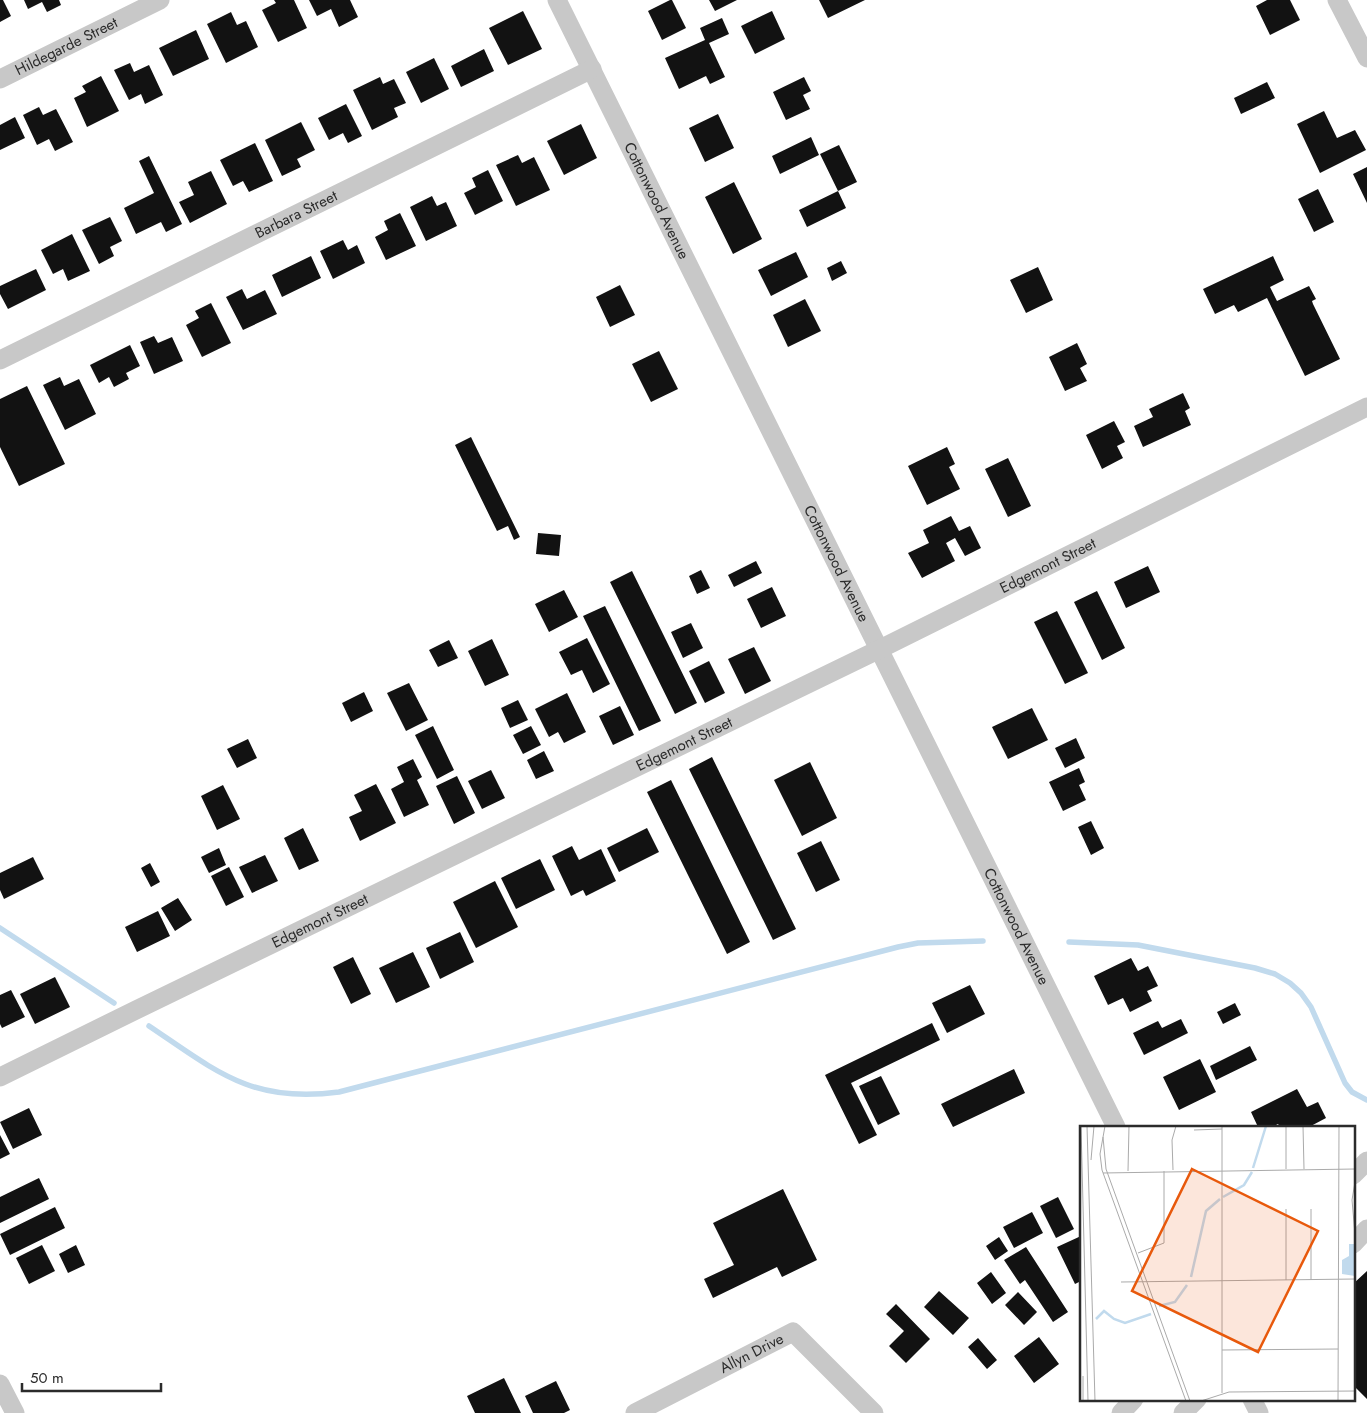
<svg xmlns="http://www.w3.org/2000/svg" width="1367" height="1413" font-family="Jost,sans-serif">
<rect width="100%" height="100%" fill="#fff"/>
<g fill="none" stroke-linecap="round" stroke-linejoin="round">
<path stroke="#c1daed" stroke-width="5.5" d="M 0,928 L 114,1003
M 1069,942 L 1138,945 L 1255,968 L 1275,974 L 1290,983 L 1301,993 L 1311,1007 L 1345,1083 L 1352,1092 L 1367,1100
M 149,1026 C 216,1071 252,1104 339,1092 L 898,947 L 918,943 L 983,941"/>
</g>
<path fill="#121212" d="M 0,0 L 3,0 L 11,16 L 0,22 Z
M 24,0 L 59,0 L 61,5 L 47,12 L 42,2 L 28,9 Z
M 274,0 L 294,0 L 307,28 L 278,42 L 262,10 L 276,3 Z
M 309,0 L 350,0 L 358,17 L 339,27 L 331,9 L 317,16 Z
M 670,0 L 672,0 L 686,28 L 662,40 L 648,11 Z
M 709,0 L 737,0 L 715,11 Z
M 819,0 L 865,0 L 828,18 Z
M 1267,0 L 1290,0 L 1300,20 L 1270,35 L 1256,6 Z
M 523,11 L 542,49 L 508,65 L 489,28 Z
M 772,11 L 785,39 L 755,54 L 741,26 Z
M 231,12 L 237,25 L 246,21 L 258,47 L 226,63 L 207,24 Z
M 722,18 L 729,34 L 709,43 L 725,77 L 710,84 L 706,76 L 679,89 L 665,58 L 705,40 L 700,28 Z
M 196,30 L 209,59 L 173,76 L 159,48 Z
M 484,49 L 494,71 L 461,87 L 451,66 Z
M 434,58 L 449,89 L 421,103 L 406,72 Z
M 130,63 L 134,72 L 149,65 L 163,95 L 145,104 L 141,94 L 129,100 L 114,70 Z
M 101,76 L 119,111 L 87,127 L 74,98 L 86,92 L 82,86 Z
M 380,77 L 383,84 L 394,79 L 406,103 L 394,108 L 398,117 L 372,130 L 353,90 Z
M 804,77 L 811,91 L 803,95 L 810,109 L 786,120 L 773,92 Z
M 1267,82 L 1275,98 L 1241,114 L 1234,98 Z
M 346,104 L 362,136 L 348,143 L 343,133 L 329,140 L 318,118 Z
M 39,107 L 43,115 L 56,109 L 73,142 L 55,151 L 49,139 L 37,145 L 23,115 Z
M 1324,111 L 1337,138 L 1355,130 L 1366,150 L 1320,173 L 1297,124 Z
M 718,114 L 734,148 L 705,162 L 689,128 Z
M 15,117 L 25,138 L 0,150 L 0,125 Z
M 301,122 L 315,150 L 297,159 L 301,167 L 282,176 L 265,140 Z
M 581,124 L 597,158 L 564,175 L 547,141 Z
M 811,137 L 819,155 L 780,174 L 772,156 Z
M 255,143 L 273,181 L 249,192 L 243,181 L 233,186 L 220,160 Z
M 839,145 L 857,182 L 838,191 L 820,154 Z
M 518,155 L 522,163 L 534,157 L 550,190 L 516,206 L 496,165 Z
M 149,156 L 182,224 L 166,232 L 161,222 L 136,234 L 124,208 L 154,193 L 139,161 Z
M 1367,167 L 1367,203 L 1353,174 Z
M 488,170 L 503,201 L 475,215 L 464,193 L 476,187 L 472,178 Z
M 211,171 L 227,204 L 190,223 L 179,202 L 194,195 L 188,182 Z
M 734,182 L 762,239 L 733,254 L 705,197 Z
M 1318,189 L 1334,222 L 1314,232 L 1298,199 Z
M 838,191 L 846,208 L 807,227 L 799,210 Z
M 432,196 L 437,206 L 446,202 L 457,226 L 426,241 L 410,207 Z
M 400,213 L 416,246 L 386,260 L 375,237 L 388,230 L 384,221 Z
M 110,217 L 122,241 L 110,247 L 114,256 L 99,264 L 82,230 Z
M 72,234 L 90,271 L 68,281 L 63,269 L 53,274 L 41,250 Z
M 343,240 L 348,250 L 357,245 L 365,263 L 333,279 L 320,251 Z
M 796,252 L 808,277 L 771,296 L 758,270 Z
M 311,256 L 321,278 L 282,297 L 272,275 Z
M 1273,256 L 1284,280 L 1270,287 L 1277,301 L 1309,286 L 1316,299 L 1312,301 L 1313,304 L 1340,359 L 1305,376 L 1267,298 L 1238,312 L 1234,305 L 1215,314 L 1203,289 Z
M 841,261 L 847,273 L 832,281 L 827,268 Z
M 1038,267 L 1053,300 L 1026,313 L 1010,280 Z
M 36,269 L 46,290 L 8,309 L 0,294 L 0,286 Z
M 620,285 L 635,315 L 610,327 L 596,297 Z
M 242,289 L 247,299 L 265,290 L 277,314 L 243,330 L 226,297 Z
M 805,299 L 821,331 L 788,347 L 773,315 Z
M 211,303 L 231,343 L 202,357 L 186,325 L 199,318 L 195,311 Z
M 154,336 L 158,343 L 172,337 L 183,361 L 154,374 L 140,342 Z
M 1077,343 L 1087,364 L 1080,368 L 1087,381 L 1065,391 L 1049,357 Z
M 130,345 L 140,366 L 126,373 L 129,379 L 114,387 L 109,377 L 99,383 L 90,365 Z
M 659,351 L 678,389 L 651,402 L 632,364 Z
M 60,377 L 64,386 L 79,379 L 96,414 L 65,430 L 43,385 Z
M 27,386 L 65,464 L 19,486 L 0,447 L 0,399 Z
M 1183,393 L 1190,408 L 1185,411 L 1191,425 L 1143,447 L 1134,426 L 1153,417 L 1149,409 Z
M 1114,421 L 1125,442 L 1117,446 L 1123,458 L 1102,469 L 1086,435 Z
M 471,437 L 520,537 L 514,540 L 508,526 L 497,531 L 455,445 Z
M 947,447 L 955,464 L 949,467 L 960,489 L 927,505 L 908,466 Z
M 1008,458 L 1031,506 L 1008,517 L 985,469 Z
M 951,516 L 959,531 L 970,526 L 981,548 L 965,556 L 955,538 L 946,543 L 955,561 L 922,578 L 908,553 L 929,543 L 923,530 Z
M 538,533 L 561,535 L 559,556 L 536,554 Z
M 756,561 L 762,573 L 734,587 L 728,575 Z
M 1148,566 L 1160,592 L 1126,608 L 1114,582 Z
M 701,570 L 710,588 L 697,594 L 689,576 Z
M 632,571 L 697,703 L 675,714 L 610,582 Z
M 772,587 L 786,616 L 761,628 L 747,599 Z
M 564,590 L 578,617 L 549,632 L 535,604 Z
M 1097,591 L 1125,648 L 1102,660 L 1074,602 Z
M 605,606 L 661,721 L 639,731 L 583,616 Z
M 1057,611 L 1088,673 L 1065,684 L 1034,622 Z
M 691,623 L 703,648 L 683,658 L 671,632 Z
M 587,638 L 610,684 L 593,693 L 582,670 L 571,675 L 559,652 Z
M 492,639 L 509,675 L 485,686 L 468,651 Z
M 449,640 L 458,658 L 438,667 L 429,650 Z
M 754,647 L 771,681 L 745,694 L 728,659 Z
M 709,661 L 725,693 L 705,703 L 689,671 Z
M 409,683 L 428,720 L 406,731 L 387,693 Z
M 364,692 L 373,711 L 351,722 L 342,703 Z
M 567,693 L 586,732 L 564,743 L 558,732 L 549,737 L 535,709 Z
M 518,700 L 528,720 L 510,728 L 501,708 Z
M 620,706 L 634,735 L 613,745 L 599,716 Z
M 1032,708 L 1048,740 L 1008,759 L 992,727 Z
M 433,726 L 454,770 L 437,779 L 415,735 Z
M 531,726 L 541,745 L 523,754 L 513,735 Z
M 1076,738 L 1085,758 L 1065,768 L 1055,748 Z
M 248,739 L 257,758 L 237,768 L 227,749 Z
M 544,751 L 554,771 L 536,779 L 527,760 Z
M 712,757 L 796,929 L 773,940 L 689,769 Z
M 413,759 L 422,777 L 417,780 L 429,805 L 404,817 L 391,789 L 404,782 L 397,767 Z
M 810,762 L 837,818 L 802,836 L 774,780 Z
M 1079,768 L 1085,782 L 1079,785 L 1086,800 L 1063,811 L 1049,782 Z
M 491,770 L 505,798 L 482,809 L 468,781 Z
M 457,776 L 475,813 L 454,824 L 436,786 Z
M 671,780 L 750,942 L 727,954 L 647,792 Z
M 376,784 L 396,823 L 360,841 L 349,817 L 362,811 L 354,795 Z
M 223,785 L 240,819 L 217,830 L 201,796 Z
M 1091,821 L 1104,848 L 1091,855 L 1078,827 Z
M 303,828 L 319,861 L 299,870 L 284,838 Z
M 647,828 L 659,852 L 619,872 L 607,848 Z
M 821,841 L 840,880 L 816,892 L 797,853 Z
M 572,846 L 579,860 L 601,849 L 616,881 L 586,896 L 583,890 L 571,896 L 552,856 Z
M 219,848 L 226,865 L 209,873 L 201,857 Z
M 265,855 L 278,881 L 252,893 L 239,867 Z
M 33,857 L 44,879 L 4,899 L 0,890 L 0,873 Z
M 540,859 L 555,890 L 516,909 L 501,878 Z
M 150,863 L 160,882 L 151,887 L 141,868 Z
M 229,867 L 244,897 L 226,906 L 211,876 Z
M 495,881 L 518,927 L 476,948 L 453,902 Z
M 178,898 L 192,920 L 175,931 L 161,908 Z
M 158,911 L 170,936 L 137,952 L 125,927 Z
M 460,932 L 474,962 L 440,979 L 426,948 Z
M 413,952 L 430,987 L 396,1003 L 379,968 Z
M 353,957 L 371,994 L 351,1004 L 333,967 Z
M 1131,958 L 1138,971 L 1148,966 L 1158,986 L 1147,991 L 1152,1001 L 1130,1012 L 1123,998 L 1108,1005 L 1094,976 Z
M 55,977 L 70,1007 L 35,1024 L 20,994 Z
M 970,985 L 985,1014 L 947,1033 L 932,1003 Z
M 11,990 L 25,1017 L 2,1028 L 0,1024 L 0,995 Z
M 1235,1003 L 1241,1015 L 1223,1024 L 1217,1012 Z
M 1181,1019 L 1188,1033 L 1144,1055 L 1133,1033 L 1158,1021 L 1162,1028 Z
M 932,1023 L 940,1040 L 851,1083 L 877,1135 L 859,1144 L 825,1075 Z
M 1250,1046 L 1257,1060 L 1216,1080 L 1210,1066 Z
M 1200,1059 L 1216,1092 L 1179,1110 L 1163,1077 Z
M 1014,1069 L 1025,1093 L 953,1127 L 941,1104 Z
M 881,1076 L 900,1114 L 878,1125 L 859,1086 Z
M 1297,1089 L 1307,1107 L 1318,1102 L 1326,1118 L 1309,1127 L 1280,1127 L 1278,1124 L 1272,1127 L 1258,1127 L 1251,1112 Z
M 29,1108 L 42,1135 L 13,1149 L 0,1122 Z
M 0,1135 L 10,1154 L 0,1159 Z
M 39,1178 L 49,1199 L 0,1223 L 0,1197 Z
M 783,1189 L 817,1260 L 782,1277 L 777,1267 L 713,1298 L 704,1279 L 734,1265 L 713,1223 Z
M 1058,1197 L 1074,1229 L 1056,1238 L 1040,1206 Z
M 55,1207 L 65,1228 L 10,1255 L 0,1234 Z
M 1032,1212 L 1043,1233 L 1014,1248 L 1003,1227 Z
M 1081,1236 L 1081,1281 L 1075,1284 L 1057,1247 Z
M 999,1237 L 1008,1251 L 995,1260 L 986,1246 Z
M 42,1245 L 55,1271 L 29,1284 L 16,1258 Z
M 76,1245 L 85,1265 L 68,1273 L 59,1254 Z
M 1026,1247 L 1068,1312 L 1053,1322 L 1025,1280 L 1020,1284 L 1004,1260 Z
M 1367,1271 L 1367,1399 L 1353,1385 L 1353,1284 Z
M 991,1272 L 1006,1293 L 992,1304 L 977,1283 Z
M 939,1291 L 969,1318 L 953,1335 L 924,1307 Z
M 1018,1292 L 1037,1312 L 1024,1325 L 1005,1305 Z
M 896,1304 L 930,1339 L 906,1363 L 889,1346 L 904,1331 L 886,1314 Z
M 1039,1337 L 1059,1364 L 1034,1383 L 1014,1356 Z
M 978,1338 L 997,1360 L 987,1369 L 968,1347 Z
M 504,1378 L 521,1413 L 475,1413 L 467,1396 Z
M 556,1381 L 570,1410 L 564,1413 L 533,1413 L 525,1396 Z"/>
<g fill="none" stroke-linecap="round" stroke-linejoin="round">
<g stroke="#c8c8c8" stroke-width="19">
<path id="s1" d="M 557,0 L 1116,1127"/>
<path d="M 1337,0 L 1367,58"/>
<path id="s2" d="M 0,79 L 160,0"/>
<path id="s3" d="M 0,360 L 592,69"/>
<path id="s4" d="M 0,1077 L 136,1010 L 880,649 L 1367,407"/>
<path d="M 1353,1175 L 1367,1161"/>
<path d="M 1353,1244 L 1367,1229"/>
<path d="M 0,1384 L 15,1413"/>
<path d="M 1252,1399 L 1259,1413"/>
<path id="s5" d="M 635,1413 L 793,1332 L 874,1413"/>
<path d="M 1121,1413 L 1134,1399"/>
<path d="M 1183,1413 L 1197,1399"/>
</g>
</g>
<g text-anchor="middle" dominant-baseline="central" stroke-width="5" stroke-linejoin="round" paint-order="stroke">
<g font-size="15" fill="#2b2b2b" stroke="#fff">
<text stroke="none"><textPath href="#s2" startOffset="74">Hildegarde Street</textPath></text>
<text stroke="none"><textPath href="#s1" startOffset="224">Cottonwood Avenue</textPath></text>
<text stroke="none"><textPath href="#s3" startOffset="330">Barbara Street</textPath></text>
<text stroke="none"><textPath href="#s1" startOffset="629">Cottonwood Avenue</textPath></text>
<text stroke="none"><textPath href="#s4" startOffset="1166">Edgemont Street</textPath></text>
<text stroke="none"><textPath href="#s4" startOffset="761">Edgemont Street</textPath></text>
<text stroke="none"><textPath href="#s4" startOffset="356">Edgemont Street</textPath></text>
<text stroke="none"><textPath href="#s1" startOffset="1034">Cottonwood Avenue</textPath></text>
<text stroke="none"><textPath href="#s5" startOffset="131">Allyn Drive</textPath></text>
</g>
</g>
<g transform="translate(1080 1126)">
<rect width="275" height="275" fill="#fff"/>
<path d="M 269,118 L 275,118 L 275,150 L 262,148 L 262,134 L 269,130 Z" fill="#c1daed"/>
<path fill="none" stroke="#c1daed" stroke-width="2.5" d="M 173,42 L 186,0M 143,71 L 164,59 L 172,46M 111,151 L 126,85 L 140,73M 79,180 L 95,176 L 107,159M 16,193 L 24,185 L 34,193 L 45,197 L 71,188"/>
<path fill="none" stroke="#aaa" stroke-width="1" d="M 1,0 L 8,275M 7,0 L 15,275M 25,0 L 20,28 L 22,44 L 106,275M 142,0 L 142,267M 206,0 L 206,43M 223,0 L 224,43M 114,4 L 142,3M 23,11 L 26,43 L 110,275M 11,34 L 14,0M 93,44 L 92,14 L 96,0M 48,45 L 49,0M 23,47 L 275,43M 275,56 L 272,74 L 275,108M 206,83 L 206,154M 231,83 L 231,154M 58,127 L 84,117 L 84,45M 41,156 L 275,153M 142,224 L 258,223M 3,275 L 3,250M 121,275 L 149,266 L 275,265M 258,275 L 259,0"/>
<path fill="#e8590c" fill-opacity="0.15" stroke="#e8590c" stroke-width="2.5" d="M 112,43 L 238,105 L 178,226 L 52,165 Z"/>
<rect width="275" height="275" fill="none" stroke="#2b2b2b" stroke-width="2.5"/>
</g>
<path d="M22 1383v8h139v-8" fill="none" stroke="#2b2b2b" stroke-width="2.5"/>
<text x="30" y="1383" font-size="15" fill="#2b2b2b" stroke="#ffffff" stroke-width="4" paint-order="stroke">50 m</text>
</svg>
